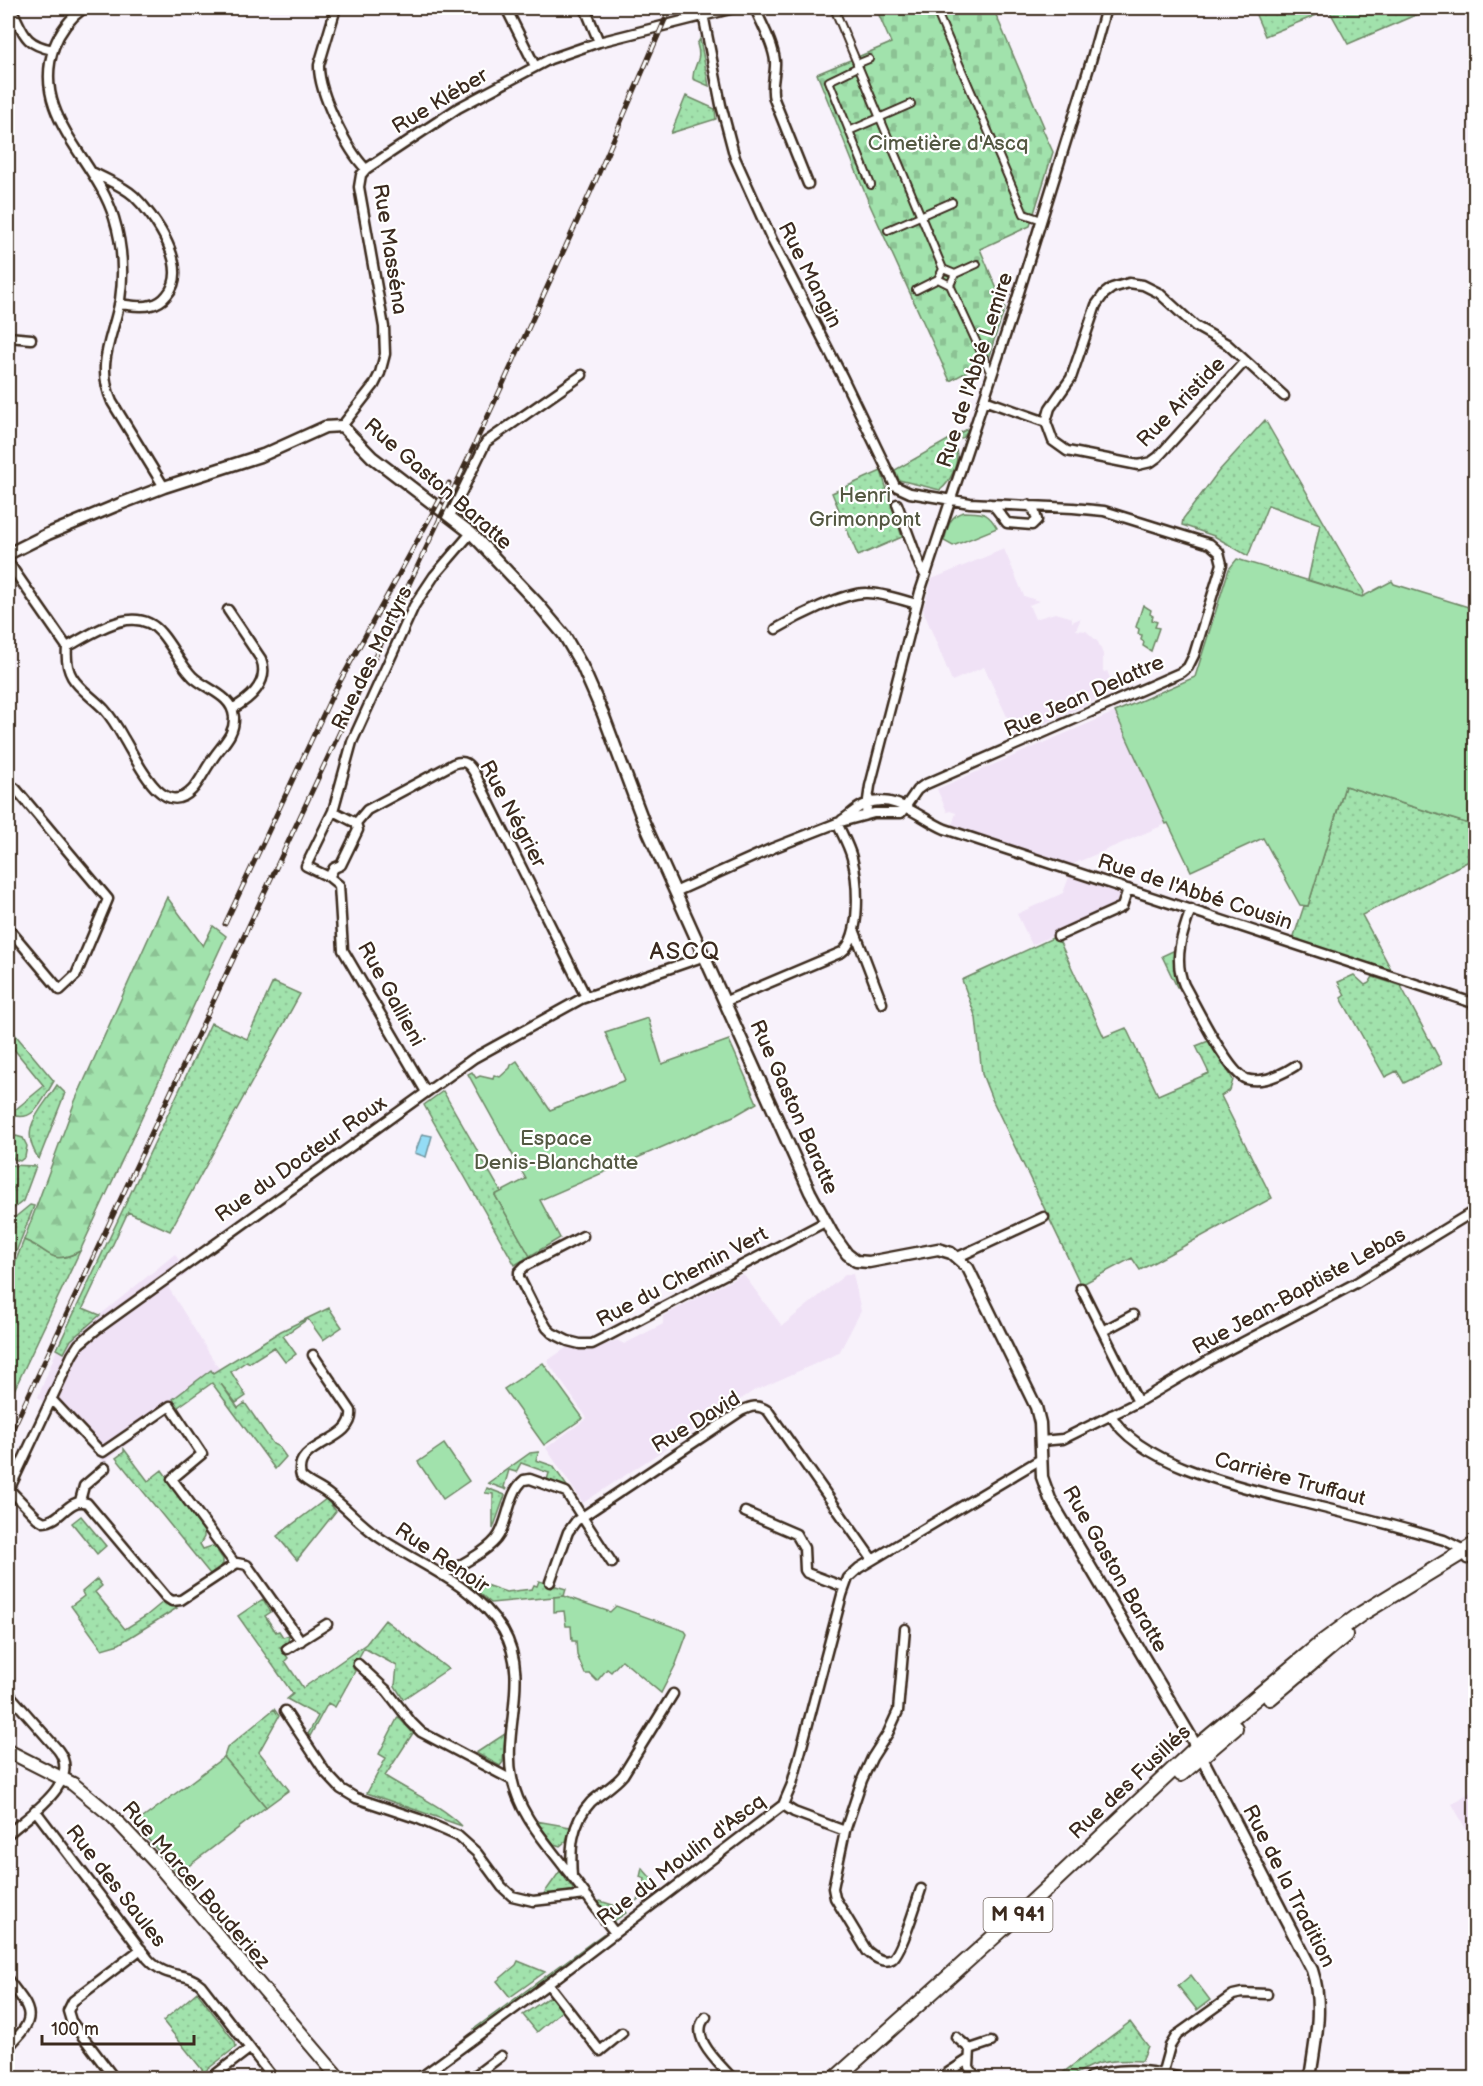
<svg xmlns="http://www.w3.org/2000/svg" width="1483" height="2086" font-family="'Balsamiq Sans',sans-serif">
<defs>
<pattern id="grass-dots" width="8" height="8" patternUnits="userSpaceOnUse" patternTransform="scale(1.5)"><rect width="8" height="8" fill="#a1e2ac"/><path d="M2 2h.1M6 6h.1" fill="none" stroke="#8cc294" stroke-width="1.8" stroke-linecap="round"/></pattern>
<pattern id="forest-firs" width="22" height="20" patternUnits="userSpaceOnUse" patternTransform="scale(1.5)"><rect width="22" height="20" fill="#a1e2ac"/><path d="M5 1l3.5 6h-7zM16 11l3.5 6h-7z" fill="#8cc294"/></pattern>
<pattern id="cemetery-stones" width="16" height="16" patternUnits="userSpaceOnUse" patternTransform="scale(1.5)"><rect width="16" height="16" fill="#a1e2ac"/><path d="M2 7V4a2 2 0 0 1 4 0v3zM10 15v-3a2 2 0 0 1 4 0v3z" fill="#8cc294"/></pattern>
</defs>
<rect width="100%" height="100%" fill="#f8f2fb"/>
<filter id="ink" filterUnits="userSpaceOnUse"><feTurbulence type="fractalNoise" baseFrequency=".0167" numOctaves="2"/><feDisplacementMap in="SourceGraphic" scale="12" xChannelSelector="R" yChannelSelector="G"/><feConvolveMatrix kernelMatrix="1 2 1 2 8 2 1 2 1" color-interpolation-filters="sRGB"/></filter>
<g filter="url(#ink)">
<path fill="#f0e2f6" d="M 1004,549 L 1024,596 L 1039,601 L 1029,605 L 1035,619 L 1055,613 L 1070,617 L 1072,618 L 1072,622 L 1081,618 L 1076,630 L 1086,631 L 1098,642 L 1103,654 L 1103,670 L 1104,672 L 1107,671 L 1114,688 L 1112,693 L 1016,736 L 984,667 L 952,681 L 923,610 L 932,579 Z
M 1115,712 L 1166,824 L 1071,865 L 952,825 L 956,813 L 950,811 L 947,812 L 937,789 Z
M 1069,877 L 1120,893 L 1116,906 L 1032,945 L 1017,914 L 1063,893 Z
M 175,1254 L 187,1274 L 168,1287 L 221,1372 L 104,1462 L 38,1397 L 57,1349 L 64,1353 L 71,1340 L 100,1315 Z
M 743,1274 L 782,1326 L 845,1275 L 853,1274 L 861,1311 L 839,1353 L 759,1389 L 758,1388 L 583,1503 L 546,1448 L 587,1418 L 547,1361 L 566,1348 L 591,1351 L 617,1340 L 624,1344 L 663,1324 L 663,1316 Z
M 1475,1789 L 1475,1845 L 1452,1804 Z"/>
<path fill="url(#grass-dots)" stroke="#6e8665" stroke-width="1.5" d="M 1253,8 L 1418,8 L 1420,13 L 1348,44 L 1329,10 L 1265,36 Z
M 700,39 L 709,86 L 693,79 C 692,64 703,63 697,44 Z
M 686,96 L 715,109 L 716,119 L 671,133 Z
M 1265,420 L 1364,592 L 1362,597 L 1308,580 L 1320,524 L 1268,505 L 1248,556 L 1214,536 L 1182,525 L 1183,519 L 1218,472 Z
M 969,428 L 964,437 L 954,441 L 952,448 L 956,450 C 960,462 950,483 940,490 L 899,480 L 895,470 Z
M 881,471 L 902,537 L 858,556 L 832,493 Z
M 1345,786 L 1469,824 L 1475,836 L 1475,858 L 1362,915 L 1392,971 L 1293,939 L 1304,906 L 1308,906 Z
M 1057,936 L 1104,1037 L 1126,1028 L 1158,1095 L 1209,1073 L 1196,1046 L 1211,1040 L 1233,1080 L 1230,1090 L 1221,1096 L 1272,1198 L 1140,1270 L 1132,1258 L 1081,1285 L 991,1097 L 982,1074 L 976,1018 L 962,980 Z
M 1175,950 L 1174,964 L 1181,987 L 1177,987 L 1162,956 Z
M 1354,975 L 1365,985 L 1369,983 L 1373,977 L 1401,986 L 1442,1064 L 1404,1083 L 1397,1071 L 1385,1077 L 1341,998 L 1345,995 L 1338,982 Z
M 273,982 L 300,994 L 170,1231 L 128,1212 L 83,1308 L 100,1315 L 71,1340 L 64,1353 L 57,1349 L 211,1023 L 247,1039 Z
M 8,1026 L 54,1081 C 43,1099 34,1125 10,1114 L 44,1086 L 8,1042 Z
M 57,1085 L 65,1093 L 39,1159 C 17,1128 41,1111 57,1085 Z
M 443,1091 L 501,1192 L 495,1195 L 530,1256 L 515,1265 L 424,1105 Z
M 16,1136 L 23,1138 L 27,1146 L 25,1157 L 20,1161 L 14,1159 L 9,1151 L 11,1140 Z
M 8,1165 L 36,1166 L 23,1201 L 8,1213 L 8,1196 L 13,1188 L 8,1184 Z
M 30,1205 L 34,1206 L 11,1265 L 8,1265 L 8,1223 Z
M 24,1240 C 51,1250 49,1267 80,1251 L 8,1403 L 8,1280 Z
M 329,1308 L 342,1327 L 323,1340 L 308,1319 L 283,1336 L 296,1354 L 285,1362 L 274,1347 L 249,1363 L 247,1361 L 231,1372 L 246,1396 L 236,1403 L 221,1384 L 238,1408 L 245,1403 L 273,1444 L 279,1447 L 286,1457 L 275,1469 L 212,1383 L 178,1407 L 173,1399 L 211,1370 L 213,1373 L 281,1331 Z
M 124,1449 L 148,1481 L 162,1470 L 204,1529 L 204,1537 L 200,1544 L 203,1549 L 212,1546 L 219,1550 L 218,1552 L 223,1559 L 223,1564 L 210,1574 L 116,1458 L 124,1452 Z
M 539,1452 L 536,1460 L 553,1466 L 569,1489 L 547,1480 L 549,1473 L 521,1463 L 516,1472 L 509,1470 L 504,1487 L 507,1490 L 488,1483 L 530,1453 Z
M 487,1488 L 505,1495 L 493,1529 L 493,1494 L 485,1493 Z
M 326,1499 L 336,1511 L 297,1560 L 277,1536 Z
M 81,1516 L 106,1546 L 97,1554 L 72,1523 Z
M 97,1579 L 102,1586 L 95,1592 L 125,1629 L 146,1616 L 163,1602 L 177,1608 L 119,1644 L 102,1649 L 71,1606 L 84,1596 L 82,1592 Z
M 471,1580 L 506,1592 L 532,1589 L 534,1585 L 537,1586 L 539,1581 L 566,1589 L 564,1596 L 491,1603 L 469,1584 Z
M 263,1599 L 271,1612 L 265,1616 L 276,1632 L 279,1631 L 283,1637 L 289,1635 L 288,1642 L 280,1647 L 288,1658 L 285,1661 L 303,1688 L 366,1644 L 385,1620 L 448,1669 L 403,1699 L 395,1686 L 397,1666 L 364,1648 L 353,1668 L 355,1671 L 335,1707 L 328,1703 L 310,1736 L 308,1734 L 318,1716 L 287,1699 L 293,1694 L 238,1616 Z
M 274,1709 L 279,1716 L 259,1752 L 289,1790 L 266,1807 L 224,1757 L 227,1748 Z
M 398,1717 L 413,1733 L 385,1776 C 411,1793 440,1804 462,1826 L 367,1793 L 386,1758 L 379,1754 Z
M 505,1734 L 503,1762 L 500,1766 L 476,1753 Z
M 536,1821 L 571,1827 L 566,1841 L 560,1846 L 554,1844 Z
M 642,1868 L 658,1886 L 637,1900 L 645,1879 L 640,1877 Z
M 560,1871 L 573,1889 L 572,1891 L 543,1895 Z
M 600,1901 L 622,1908 L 626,1913 L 614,1921 L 598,1903 Z
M 603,1934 L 603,1936 L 477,2030 L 474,2029 Z
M 518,1961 L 545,1972 L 510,1997 L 497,1981 L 516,1965 Z
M 197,1992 L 235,2042 L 236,2047 L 204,2072 L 163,2021 Z
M 549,1997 L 553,1997 L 563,2010 L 537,2032 L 523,2015 Z
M 1130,2022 L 1148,2046 L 1142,2061 C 1125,2060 1107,2060 1091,2066 C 1078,2072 1070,2079 1056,2078 Z"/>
<path fill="url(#forest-firs)" stroke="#6e8665" stroke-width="1.5" d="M 167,897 L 203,946 L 213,926 L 226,936 L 80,1251 C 49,1267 51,1250 24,1240 L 75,1101 Z"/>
<path fill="url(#cemetery-stones)" stroke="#6e8665" stroke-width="1.5" d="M 891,8 L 993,8 L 1044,127 L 1042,128 L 1053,152 L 1030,226 L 980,249 L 1005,308 L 987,361 L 950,381 L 869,203 L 817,74 L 891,43 L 878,13 Z"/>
<path fill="#a1e2ac" stroke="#6e8665" stroke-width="1.5" d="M 964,512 C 983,513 987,511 997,528 L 953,546 L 944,541 C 948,528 949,515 964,512 Z
M 1237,559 L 1362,597 L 1392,581 L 1394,584 L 1475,609 L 1476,803 L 1469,824 L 1345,786 L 1308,906 L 1300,905 L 1263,838 L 1191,871 L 1168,823 L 1166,824 L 1115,712 L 1195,677 L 1229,569 Z
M 1143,605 L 1151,610 L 1150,614 L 1153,616 L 1152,620 L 1157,622 L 1155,627 L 1159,628 L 1151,651 L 1143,646 L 1144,642 L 1141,640 L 1142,635 L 1138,634 L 1139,629 L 1136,627 Z
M 648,1018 L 662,1064 L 729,1040 L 757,1103 L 736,1115 L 540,1200 L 560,1238 L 530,1256 L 495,1195 L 526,1179 L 468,1074 L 472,1072 L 476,1078 L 480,1076 L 493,1079 L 494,1075 L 500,1077 L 510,1068 L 511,1065 L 517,1061 L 550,1110 L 625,1080 L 605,1032 Z
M 543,1363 L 583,1418 L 544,1445 L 504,1389 Z
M 444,1444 L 469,1481 L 443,1499 L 418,1462 Z
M 564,1596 L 610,1612 L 616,1606 L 685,1631 L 687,1634 L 676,1664 L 661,1693 L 622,1660 L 611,1672 L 607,1669 L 597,1681 L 590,1674 L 585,1674 L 577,1655 L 576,1641 L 572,1641 L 571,1626 L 566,1626 L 564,1611 L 554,1612 L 554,1597 Z
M 224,1757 L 266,1807 L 178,1874 L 135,1824 Z
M 1191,1975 L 1210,2000 L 1197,2010 L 1178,1986 Z"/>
<path fill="#94dcf5" stroke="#70959f" stroke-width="1.5" d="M 422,1134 L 432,1136 L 426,1157 L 415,1153 Z"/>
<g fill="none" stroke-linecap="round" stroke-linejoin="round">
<defs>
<path id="pedestrian" d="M 834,8 L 943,269 L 955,274 L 950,285 L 938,279 L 943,269
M 935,8 L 1024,214 L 1042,220
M 857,64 L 869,59
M 858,67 L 829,81 L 871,185
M 849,131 L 911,104
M 888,230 L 952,202
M 955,274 L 977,264
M 950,285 L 992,376
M 916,290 L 938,279"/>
<path id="minor" d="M 11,8 C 24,33 23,44 53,50
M 84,8 C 70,18 60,31 54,47 C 30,116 96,158 114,218 C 122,244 124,273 120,300 C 113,338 95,363 112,402 L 164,487
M 336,8 L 319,65 C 318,92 347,150 366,169
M 506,8 L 535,66
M 585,8 L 599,42
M 755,8 C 762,25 773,43 775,61 C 776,74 770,86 774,99 L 808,184
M 94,173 C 107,180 123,186 134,196 C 155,216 191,268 167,295 C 163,300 157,304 151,305 C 142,308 129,305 119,304
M 8,337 L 31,339
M 984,400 L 1046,422 L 1053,441 L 1067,451 L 1138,465 L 1151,462 L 1158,457 L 1245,361
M 1046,422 L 1050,408 L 1071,378 L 1096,305 L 1104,294 L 1112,288 L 1129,283 L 1143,285 L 1159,293 L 1195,326 L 1227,344 L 1284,396
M 342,426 L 374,385 L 380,373 L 385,354 L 384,327 L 359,187 L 361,175 L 366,169 L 458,108 L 550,59 L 599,42 L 734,8
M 897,504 L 920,566 L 925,575
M 990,504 L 994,506 L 1007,523 L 1032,525 L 1037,520 L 1034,510 L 1028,505
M 450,516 L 486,442 L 582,375
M 8,562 L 67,647 C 64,682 82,687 104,709 C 112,718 118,728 124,739 C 136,758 162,821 192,790 C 200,782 205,769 212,760 C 221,745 235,736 234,717 C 232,695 207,690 193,677 C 180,664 173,647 161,633 C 136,602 93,633 67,647
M 228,610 L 261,659 C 270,682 250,699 232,709
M 776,629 C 796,617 844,592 867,593 C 883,593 901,600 917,604
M 8,795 L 15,788 L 108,899 L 76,975 L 60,990 L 8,928
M 866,814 L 870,786 L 920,592 L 1011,318 L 1091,61 L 1106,8
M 842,820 C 850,815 857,807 866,804 C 895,792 921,819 945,829 L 1476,1004
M 356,823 L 367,810 L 453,764 C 465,759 469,764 475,774 L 586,997
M 329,877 L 334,868 L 341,865 L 358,830 L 356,823 L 333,811
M 675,892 L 773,848 L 837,823 L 874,813 L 901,813 L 917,790 L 924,785 L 1182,672 L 1188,667 L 1194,655 L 1222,564 L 1219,552 L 1210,544 L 1104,511 L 1073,508 L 970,503 L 910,493 L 895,486 L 842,376 L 772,240 L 735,158 L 721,105 L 703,14
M 1191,909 C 1182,934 1173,959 1184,985 C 1195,1004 1228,1073 1246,1079 C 1263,1084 1281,1075 1295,1066
M 855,932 L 882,1003
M 1058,936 L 1122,907 L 1128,889
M 726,1001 L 842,952 C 862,936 858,881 852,858 C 849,846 842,834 837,823
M 426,1092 L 343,950 L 339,885 L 329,877 L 306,866 L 333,811 L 352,742 L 414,606 L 434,576 L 471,533
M 583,1236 L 525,1266 L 519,1272 L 519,1277 L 532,1303 L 547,1328 L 552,1333 L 568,1341 L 580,1344 L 592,1344 L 604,1338 L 825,1222
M 958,1257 L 1044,1217
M 1081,1288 L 1138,1402
M 1103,1331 L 1133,1315
M 313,1355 L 351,1411 C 355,1443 291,1442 301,1476 C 309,1484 319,1487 328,1494 C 346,1507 361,1525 380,1538 C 422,1566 475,1585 503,1630 C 531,1677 502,1729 512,1778 C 519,1814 544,1840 565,1868 C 582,1889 598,1911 615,1933
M 51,1399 L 99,1450 L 103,1452 L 170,1406 L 202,1454 L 172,1479 L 235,1564
M 1111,1415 C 1140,1469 1264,1492 1320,1507 C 1362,1517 1403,1528 1444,1540 L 1460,1548 L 1467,1559
M 1041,1441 L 1063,1439 L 1138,1402 L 1211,1359 L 1356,1283 L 1476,1210
M 9,1489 L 37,1518 L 44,1522 C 62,1521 68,1497 87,1503 L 166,1597 L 172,1601 L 181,1600 L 237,1563 L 247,1565 L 301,1641
M 8,1492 L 72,1355 L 79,1344 L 97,1329 L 474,1058 L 581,999 L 705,956
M 80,1501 L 84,1486 L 105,1468
M 745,1512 L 796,1534 L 804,1548 L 805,1570 L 807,1573 L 844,1587
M 443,1575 C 459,1565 490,1551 499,1535 C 509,1518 509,1492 524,1480 L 530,1479 L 566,1492 L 612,1563
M 550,1582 L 568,1532 L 576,1521 L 741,1411 C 751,1406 758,1404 768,1411 L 872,1559
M 905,1629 L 898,1711 L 888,1733 L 872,1758 L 862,1780 L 845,1831 L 833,1888 L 835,1898 L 867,1951 C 874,1957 883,1964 892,1959 C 901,1954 917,1901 921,1889
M 287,1649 L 327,1624
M 358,1664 L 387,1691 L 411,1722 L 421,1732 L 512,1780
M 8,1693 L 58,1750 C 83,1782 29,1815 8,1834
M 285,1711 L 326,1773 L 341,1789 L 356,1798 L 419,1819 L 458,1836 L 477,1853 L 502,1887 L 512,1896 L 533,1901 L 586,1895
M 783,1805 L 794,1812 L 845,1831
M 35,1810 L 148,1959 C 168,1981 185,1970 201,1985 L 273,2078
M 572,1877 C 570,1850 571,1823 591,1802 C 602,1792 614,1786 623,1775 L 673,1694
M 8,1980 C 33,2012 38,2017 8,2047
M 548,1984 L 600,2051 L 622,2033
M 706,2017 C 687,2036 720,2064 732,2078
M 956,2037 L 970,2049 L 969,2067 L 976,2078
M 970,2049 L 991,2042
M 1162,2075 L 1170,2046 L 1177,2035 L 1233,1995 L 1242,1993 L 1267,1994
M 943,2076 L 969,2059
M 114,2078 L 71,2021 L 68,2011 L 73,2001 L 141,1949
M 211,2078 L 249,2049
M 420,2078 L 548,1984 L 783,1805 L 792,1784 L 842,1595 L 848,1578 L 859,1568 L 1041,1459
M 472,2078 L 501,2056"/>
<path id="tertiary" d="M 8,554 L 48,534 L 120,504 L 164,487 L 263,455 L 325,427 L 342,426 L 372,457 L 471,533 L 538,604 L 564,635 L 582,666 L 603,714 L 642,818 L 810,1192 L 832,1233 L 847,1254 L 856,1261 L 869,1262 L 938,1249 L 951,1253 L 968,1268 L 1036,1407 L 1040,1423 L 1042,1477 L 1050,1499 L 1191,1737 L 1312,1970 C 1324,2006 1315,2042 1310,2078
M 1090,2078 C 1120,2067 1147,2071 1177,2078"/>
<path id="secondary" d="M 8,1751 L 73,1784 L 113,1817 L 158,1865 L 339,2078"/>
<path id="primary" d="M 1270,1698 L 1345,1635
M 1181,1774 L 1235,1728
M 836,2078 L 1027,1907 L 1196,1748 L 1283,1675 L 1324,1641 L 1361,1614 L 1476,1544"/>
</defs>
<use href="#pedestrian" stroke="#3b2a1e" stroke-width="10"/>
<use href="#minor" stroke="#3b2a1e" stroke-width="13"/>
<use href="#tertiary" stroke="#3b2a1e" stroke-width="15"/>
<use href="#secondary" stroke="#3b2a1e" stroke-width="16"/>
<use href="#primary" stroke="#3b2a1e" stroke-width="18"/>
<use href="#pedestrian" stroke="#fff" stroke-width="6"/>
<use href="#minor" stroke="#fff" stroke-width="8"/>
<use href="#tertiary" stroke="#fff" stroke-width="10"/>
<use href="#secondary" stroke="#fff" stroke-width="12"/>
<use href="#primary" stroke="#fff" stroke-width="14"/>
<defs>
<path id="rail" d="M 225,924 L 331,698 L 449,483
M 8,1439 L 503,384 L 595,182 L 670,8"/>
</defs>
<use href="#rail" stroke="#3b2a1e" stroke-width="5"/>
<use href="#rail" stroke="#fff" stroke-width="3" stroke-dasharray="9" stroke-linecap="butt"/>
</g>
</g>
<g text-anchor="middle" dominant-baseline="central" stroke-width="4.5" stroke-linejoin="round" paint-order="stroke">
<rect fill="#fff" stroke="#766a62" stroke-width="1.5" x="983.5" y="1898" width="69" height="34" rx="4.5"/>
<g font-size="20" font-weight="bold" fill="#3b2a1e">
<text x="1018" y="1915">M 941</text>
</g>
<g font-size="21" fill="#3b2a1e" stroke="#fff">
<text transform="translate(440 101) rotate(-31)">Rue Kléber</text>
<text transform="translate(390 249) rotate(81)">Rue Masséna</text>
<text transform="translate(810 275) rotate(63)">Rue Mangin</text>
<text transform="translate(975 370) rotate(-72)">Rue de l'Abbé Lemire</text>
<text transform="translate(1181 402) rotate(-46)">Rue Aristide</text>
<text transform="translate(438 484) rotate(41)">Rue Gaston Baratte</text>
<text transform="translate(372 658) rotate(-64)">Rue des Martyrs</text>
<text transform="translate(1084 696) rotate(-24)">Rue Jean Delattre</text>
<text transform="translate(513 814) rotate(62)">Rue Négrier</text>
<text transform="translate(1195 892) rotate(18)">Rue de l'Abbé Cousin</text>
<text transform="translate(391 994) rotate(61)">Rue Gallieni</text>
<text transform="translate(794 1107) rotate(66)">Rue Gaston Baratte</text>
<text transform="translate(301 1159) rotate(-35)">Rue du Docteur Roux</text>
<text transform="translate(682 1277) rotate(-28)">Rue du Chemin Vert</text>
<text transform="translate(1299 1291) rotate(-29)">Rue Jean-Baptiste Lebas</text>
<text transform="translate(696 1422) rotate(-31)">Rue David</text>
<text transform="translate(1290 1479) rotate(15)">Carrière Truffaut</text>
<text transform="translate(442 1558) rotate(34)">Rue Renoir</text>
<text transform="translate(1115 1569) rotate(60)">Rue Gaston Baratte</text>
<text transform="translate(1130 1782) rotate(-43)">Rue des Fusillés</text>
<text transform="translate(681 1860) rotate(-37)">Rue du Moulin d'Ascq</text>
<text transform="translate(196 1885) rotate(49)">Rue Marcel Bouderiez</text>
<text transform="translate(116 1886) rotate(52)">Rue des Saules</text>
<text transform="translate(1289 1886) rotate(63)">Rue de la Tradition</text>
</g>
<g font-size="21" fill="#545842" stroke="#fff">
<text x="948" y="143">Cimetière d'Ascq</text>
<text x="865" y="495">Henri<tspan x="865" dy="24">Grimonpont</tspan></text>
<text x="556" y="1138">Espace<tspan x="556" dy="24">Denis-Blanchatte</tspan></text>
</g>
<g font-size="24" letter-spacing="1.5" fill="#3b2a1e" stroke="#fff">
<text x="685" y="951">ASCQ</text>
</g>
</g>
<rect width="1483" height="2086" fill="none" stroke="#fff" stroke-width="30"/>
<rect x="15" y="15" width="1453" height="2056" fill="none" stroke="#3b2a1e" stroke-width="2" filter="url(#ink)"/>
<path d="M42 2035v9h152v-9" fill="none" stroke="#3b2a1e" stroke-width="3"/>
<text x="51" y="2035" font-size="18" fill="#3b2a1e" stroke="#ffffff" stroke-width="4.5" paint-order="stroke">100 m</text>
</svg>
